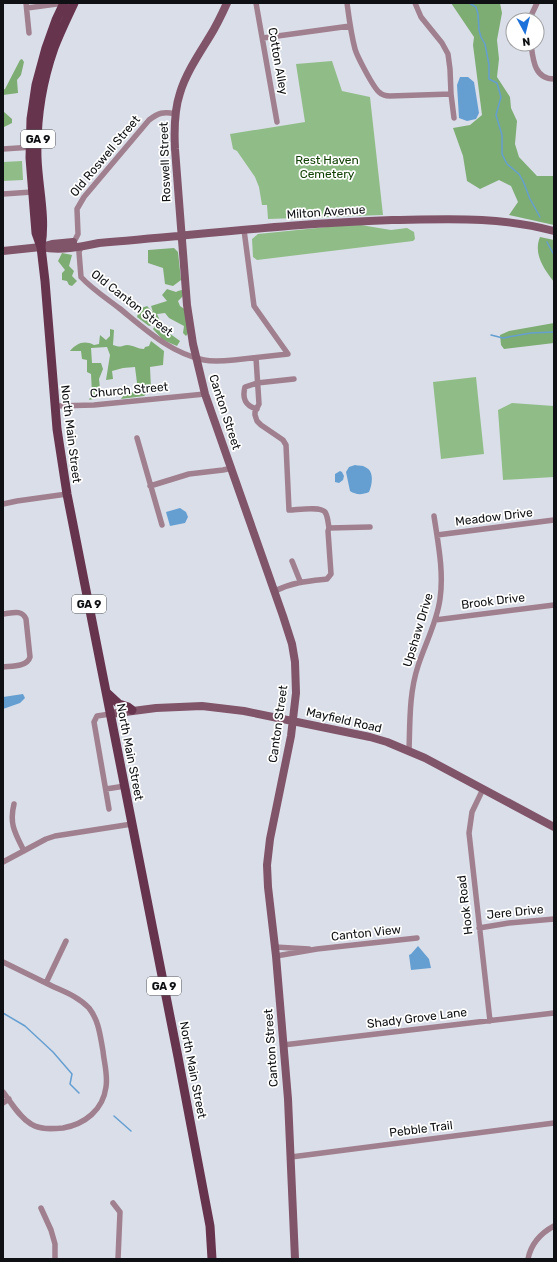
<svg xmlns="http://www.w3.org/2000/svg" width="557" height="1262" font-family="Rubik,sans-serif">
<rect width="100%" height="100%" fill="#dadee9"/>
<path fill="#90bd87" d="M 332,61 L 342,91 L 370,97 L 383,215 L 268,219 L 267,205 L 262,205 L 259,187 L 255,177 L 237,151 L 233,149 L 230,134 L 305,122 L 296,64 Z
M 22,161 L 23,180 L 3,181 L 3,162 Z
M 361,225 L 391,230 L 407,228 L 414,232 L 415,239 L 413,241 L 257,260 L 253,257 L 252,239 L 258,234 L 337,226 Z
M 476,377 L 484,454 L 441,459 L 433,382 Z
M 512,403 L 554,406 L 554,477 L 503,480 L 498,410 Z"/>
<path fill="#7dad73" d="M 451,3 L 500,3 L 502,13 L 497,40 L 499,59 L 497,77 L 510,97 L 511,108 L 517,121 L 515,144 L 519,157 L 537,176 L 554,176 L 554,225 L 509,215 L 518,202 L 511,186 L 499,180 L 480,189 L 467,181 L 463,156 L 453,128 L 470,125 L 482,115 L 473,45 L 474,37 Z
M 22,59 L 24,62 L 21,75 L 17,80 L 18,93 L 3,95 L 3,90 L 5,89 L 20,60 Z
M 3,111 L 12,119 L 12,123 L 4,127 L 3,127 Z
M 540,237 L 554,240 L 554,282 C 544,269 533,254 540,237 Z
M 174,248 L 178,252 L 181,280 L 173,286 L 165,284 L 163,268 L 148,263 L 148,250 Z
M 62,253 L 72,255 L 69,266 L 74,271 L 72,276 L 77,281 L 72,286 L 69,285 L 67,281 L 62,280 L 62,273 L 65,270 L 58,261 Z
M 167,289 L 176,292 L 178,291 L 182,290 L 183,296 L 178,301 L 180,306 L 186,310 L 189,332 L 186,336 L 183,333 L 184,326 L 169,318 L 165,313 L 157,314 L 161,323 L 164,325 L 169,333 L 180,341 L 177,346 L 163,340 L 153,329 L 156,324 L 149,326 L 137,317 L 139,309 L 147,306 L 153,312 L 151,306 L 167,301 L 162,295 Z
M 554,323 L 554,343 L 504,349 L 501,345 L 500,335 L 509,331 Z
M 110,329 L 114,330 L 113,345 C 122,348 120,346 127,345 C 133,345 138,349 144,349 L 145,347 L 149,346 L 151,341 L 164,351 L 163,365 L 150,367 L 151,389 L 144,396 L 121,399 L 125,394 L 138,391 L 135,367 L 123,368 L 112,371 L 113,379 L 106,380 L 110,355 L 107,347 L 91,348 L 92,363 L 101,363 L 103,369 L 99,379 L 101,397 L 89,400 L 92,393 L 91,374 L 87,372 L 87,360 L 82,359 L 81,351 L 70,351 C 77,343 84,340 94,345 L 99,344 L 100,335 L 106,340 L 110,336 Z"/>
<path fill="#659fd1" d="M 460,77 L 468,77 L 474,82 L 479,113 L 476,119 L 467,121 L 459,118 L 457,85 Z
M 355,465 C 358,466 363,465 365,467 C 375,471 372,485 369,492 C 362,495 356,495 350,491 L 346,472 L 349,467 Z
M 340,471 L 342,472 L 344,476 L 343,480 L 339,483 L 335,482 L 335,474 Z
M 180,508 L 186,512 L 188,517 L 185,523 L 170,526 L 166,512 Z
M 23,694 L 25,698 L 20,703 L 3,709 L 3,697 Z
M 418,946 L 429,959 L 431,968 L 411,970 L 409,955 L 411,954 Z"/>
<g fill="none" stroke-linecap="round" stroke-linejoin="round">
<path stroke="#659fd1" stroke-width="1.5" d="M 469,3 L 476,7 L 478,14 L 479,30 L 481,37 L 485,44 L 489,65 L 489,79 L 497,83 L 501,97 L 496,115 L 502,135 L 502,154 L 507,164 L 519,174 L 523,181 L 530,199 L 540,217
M 547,242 L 554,255
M 491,335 L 503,338 L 531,333 L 554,332
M 3,1013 L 25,1026 L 53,1052 L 72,1074 L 70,1084 L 79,1093
M 114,1116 L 131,1131"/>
<path stroke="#a0808f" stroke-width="5.5" d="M 26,3 L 29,33
M 256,3 L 277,122
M 347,3 C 349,18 351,34 355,49 C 357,56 373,87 379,92 C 382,95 386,96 390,96 L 451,94
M 415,3 L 421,17 L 442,43 L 448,54 L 450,69 L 451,94 L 454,118
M 27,8 L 64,3
M 529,20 L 537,3
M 263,38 L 350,26
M 531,44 C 533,59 534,79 554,79
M 3,149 L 33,147
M 3,194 L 32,192
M 74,242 L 78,234 L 77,209 L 84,197 L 149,120 C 158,113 164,111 175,114
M 81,247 L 79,252 L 81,277 C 92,289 106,298 119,308 C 145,329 170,353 204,360 C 213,362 224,361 234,360 C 252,358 270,356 288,354 L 254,306 L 244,230
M 256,358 L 259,404 L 255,412 L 255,415 L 257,421 L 261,425 L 283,440 L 286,445 L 289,510 C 297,510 320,506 325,512 C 328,516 328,523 329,528
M 55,406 L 94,405 L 205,394
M 257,409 C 245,406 242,398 245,387 L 257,383 L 294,379
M 137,438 L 162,525
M 150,486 L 189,474 L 223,470 L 232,468
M 3,504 L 17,501 L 67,494
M 437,535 L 554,520
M 292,561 L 300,581
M 275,591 C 293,582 308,581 327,579 L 331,574 L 328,531 L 329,528 L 370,527
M 3,614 C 12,613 22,609 26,619 L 30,657 C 27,667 12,666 3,667
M 435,620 L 554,605
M 409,751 C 410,723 409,693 418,666 C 425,644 437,622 440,599 C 444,572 438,543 434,516
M 106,789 L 125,786
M 483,789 L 472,812 L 469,833 L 490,1021
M 14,804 C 9,824 15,833 24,851
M 109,809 L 94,722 L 97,716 L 110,714
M 3,862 L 46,839 L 55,836 L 132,824
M 479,928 L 509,923 L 554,919
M 275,947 L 309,949
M 276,956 L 317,949 L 417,938
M 3,962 C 19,970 36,978 52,986 C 65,992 79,997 89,1008 C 99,1021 100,1035 103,1051 C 104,1062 108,1075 106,1087 C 103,1110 85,1124 63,1128 C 53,1129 40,1130 31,1124 C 19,1117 11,1102 3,1092
M 46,983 L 66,941
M 283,1045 L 554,1013
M 3,1103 L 9,1099
M 291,1157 L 554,1123
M 113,1203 L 120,1212 L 118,1259
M 41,1208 L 51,1230 L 55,1244 L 55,1259
M 528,1259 C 531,1244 541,1233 554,1226"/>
<path stroke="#805469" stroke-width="8" d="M 227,3 C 222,14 217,25 210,36 C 199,54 186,73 180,93 C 174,111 174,130 175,149 L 187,305 L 193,344 L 205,394 L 283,616 L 292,644 L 295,662 L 296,693 L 291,736 L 270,839 L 267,865 L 268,887 L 276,956 L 288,1099 L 295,1259
M 41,247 C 60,251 80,247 99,243 C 197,235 294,223 392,220 C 449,219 498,216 554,231
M 3,251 L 41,247 L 52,244 L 73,242
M 110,714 L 156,708 L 202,706 L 244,711 L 370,737 L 387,742 L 425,758 L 554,827"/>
<path stroke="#67344e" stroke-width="9" d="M 64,3 L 56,20 L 46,48 L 36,85 L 31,119 L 30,158 L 36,233 L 41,247 L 45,281 L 57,429 L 67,494 L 178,1057 L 210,1226 L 212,1259
M 41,246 C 46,217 38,187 37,158 C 36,121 42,82 54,48 C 60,32 67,18 74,3
M 106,692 L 119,704 L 128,707 L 132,710"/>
</g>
<g text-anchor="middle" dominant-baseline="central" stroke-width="3.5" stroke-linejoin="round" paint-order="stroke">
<g fill="#fff" stroke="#56585a" stroke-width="1">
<rect x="21" y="130" width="34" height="18" rx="3"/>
<rect x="72" y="595" width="34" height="18" rx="3"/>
<rect x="147" y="977" width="34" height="18" rx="3"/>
</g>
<g font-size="11" font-weight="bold" fill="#0e1013">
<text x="38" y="139">GA 9</text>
<text x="89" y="604">GA 9</text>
<text x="164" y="986">GA 9</text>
</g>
<g font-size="12" fill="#0e1013" stroke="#fff">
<text transform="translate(278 61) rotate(80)">Cotton Alley</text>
<text transform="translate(105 156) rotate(-50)">Old Roswell Street</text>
<text transform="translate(165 162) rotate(-92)">Roswell Street</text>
<text transform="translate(326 212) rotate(-4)">Milton Avenue</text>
<text transform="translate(132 303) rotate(38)">Old Canton Street</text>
<text transform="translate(129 390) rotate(-5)">Church Street</text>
<text transform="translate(225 412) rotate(72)">Canton Street</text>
<text transform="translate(71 434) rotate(83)">North Main Street</text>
<text transform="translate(494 517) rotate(-7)">Meadow Drive</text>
<text transform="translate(493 601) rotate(-7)">Brook Drive</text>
<text transform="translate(418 630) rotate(-73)">Upshaw Drive</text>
<text transform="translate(344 720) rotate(13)">Mayfield Road</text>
<text transform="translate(278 724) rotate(-82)">Canton Street</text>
<text transform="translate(130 752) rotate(79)">North Main Street</text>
<text transform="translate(465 905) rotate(-97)">Hook Road</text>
<text transform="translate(515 912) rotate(-6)">Jere Drive</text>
<text transform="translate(366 933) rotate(-6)">Canton View</text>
<text transform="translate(417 1018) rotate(-7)">Shady Grove Lane</text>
<text transform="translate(271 1048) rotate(-94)">Canton Street</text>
<text transform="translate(193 1070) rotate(79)">North Main Street</text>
<text transform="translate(421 1129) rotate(-7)">Pebble Trail</text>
</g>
<g font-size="12" fill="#124105" stroke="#fff">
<text x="327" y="160">Rest Haven<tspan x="327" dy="14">Cemetery</tspan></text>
</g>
</g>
<rect width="557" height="1262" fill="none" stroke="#0e1013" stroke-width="8"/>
<g transform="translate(525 32) rotate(173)"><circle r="19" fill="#ffffff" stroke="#9f9fa1"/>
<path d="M0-3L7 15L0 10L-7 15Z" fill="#1e70db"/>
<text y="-6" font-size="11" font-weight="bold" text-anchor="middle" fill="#0e1013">N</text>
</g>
</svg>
